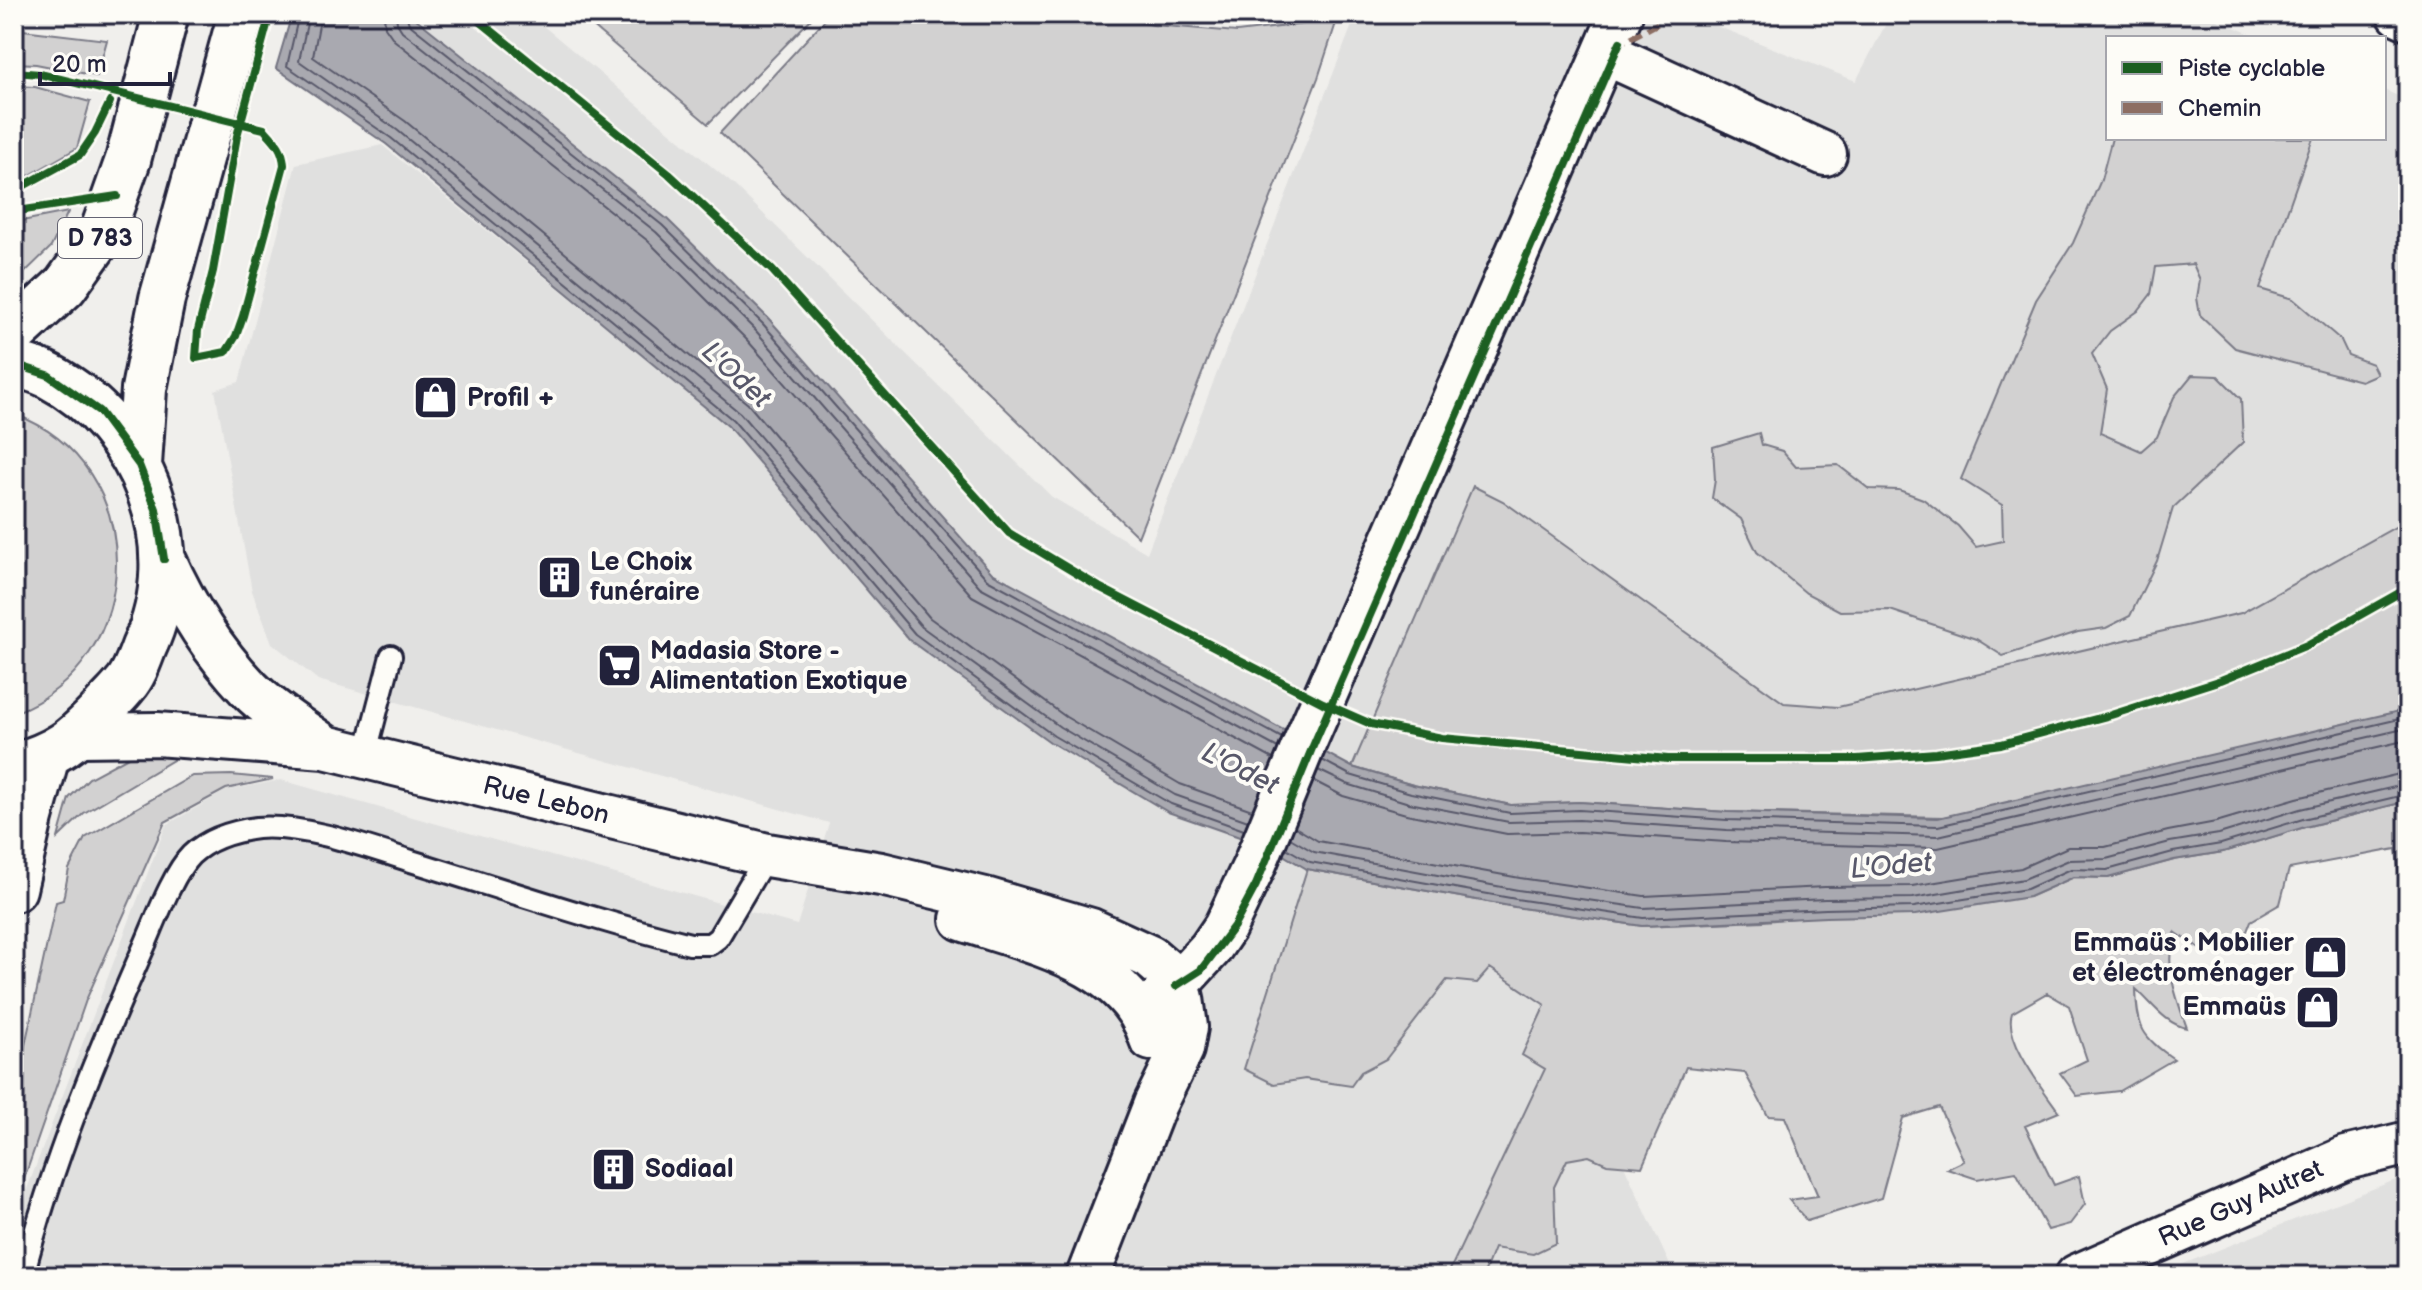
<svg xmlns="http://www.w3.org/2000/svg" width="2422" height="1290" font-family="'Balsamiq Sans',sans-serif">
<rect width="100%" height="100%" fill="#f0efec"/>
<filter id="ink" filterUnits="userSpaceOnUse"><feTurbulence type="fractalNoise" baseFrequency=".0125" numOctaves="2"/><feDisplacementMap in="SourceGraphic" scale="16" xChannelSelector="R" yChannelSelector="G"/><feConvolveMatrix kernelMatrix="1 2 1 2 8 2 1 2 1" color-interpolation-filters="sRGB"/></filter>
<g filter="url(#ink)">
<path fill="#e0e0df" d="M 410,14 L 529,14 L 735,186 L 1052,497 L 1147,553 L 1354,20 L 1384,14 L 1686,14 L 1856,81 L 1891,14 L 2203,14 L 2260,38 L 2108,38 L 2108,138 L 2384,138 L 2384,90 L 2408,100 L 2408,520 L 2241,613 L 1838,707 L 1784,703 L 1503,501 L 1473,486 L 1352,767 L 992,573 L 769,319 L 667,219 Z
M 382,145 L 728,426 L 909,640 L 1050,742 L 1168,812 L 1271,848 L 1307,869 L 1515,907 L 1525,951 L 1675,1276 L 14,1276 L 14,1223 L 166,825 L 227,790 L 281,780 L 797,925 L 829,823 L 318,680 L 272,643 L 252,591 L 215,390 L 239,382 L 296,164 Z
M 2408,1175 L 2408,1276 L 2153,1276 L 2286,1223 Z"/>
<path fill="#d2d1d1" stroke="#7a7a86" stroke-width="2" d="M 578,14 L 816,14 L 708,124 Z
M 830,14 L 1102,14 L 1153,25 L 1237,32 L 1337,20 L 1318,78 L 1138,537 L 720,133 Z
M 14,29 L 107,40 L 97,76 L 36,64 L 14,63 Z
M 14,86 L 35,87 L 90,102 L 77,148 L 14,184 Z
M 2112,138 L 2313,138 L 2260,289 L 2293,299 L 2341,340 L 2348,355 L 2372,364 L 2377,374 L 2361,381 L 2235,348 L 2200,315 L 2197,298 L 2200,280 L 2193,264 L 2156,267 L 2151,294 L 2138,311 L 2110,331 L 2092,354 L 2107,389 L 2100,433 L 2141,451 L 2157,437 L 2174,397 L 2192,375 L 2218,376 L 2241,399 L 2243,442 L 2173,508 L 2157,561 L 2130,616 L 2106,628 L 2078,632 L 2003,656 L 1976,639 L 1890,610 L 1840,611 L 1806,593 L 1757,552 L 1741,519 L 1712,498 L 1715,480 L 1713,447 L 1759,433 L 1762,445 L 1782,451 L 1796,467 L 1838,465 L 1869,489 L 1899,490 L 1923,499 L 1958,526 L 1976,547 L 2003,541 L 2002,505 L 1961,479 L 2036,300 L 2073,243 L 2101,180 Z
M 68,212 L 51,247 L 14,283 L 14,219 L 22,221 Z
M 14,414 C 151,464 149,662 14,713 Z
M 1473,486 L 1503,501 L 1784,703 L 1838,707 L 2241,613 L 2408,520 L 2408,709 L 2167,770 L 1944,817 L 1727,812 L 1579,802 L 1511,805 L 1413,785 L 1352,767 Z
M 171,753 L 173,760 L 84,813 L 58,838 L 69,798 L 89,778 L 130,756 Z
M 231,775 L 273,779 L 226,789 L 165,822 L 86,1000 L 14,1208 L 14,1096 L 56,902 L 63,900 L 69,869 L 85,838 L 192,776 Z
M 2408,801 L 2408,953 L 2396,849 L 2289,869 L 2280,904 L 2251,921 L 2242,944 L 2204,952 L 2175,932 C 2163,964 2176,997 2187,1028 C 2165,1024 2151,1002 2136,989 C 2137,1028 2142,1037 2174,1059 L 2119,1091 L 2077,1096 L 2060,1073 L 2087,1060 L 2069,1006 L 2047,993 L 2012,1013 C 2003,1040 2044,1090 2059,1112 L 2025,1126 L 2054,1185 L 2079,1176 L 2085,1204 L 2070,1224 L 2048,1230 L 2016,1172 L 1977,1179 L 1947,1169 L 1964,1161 L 1939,1107 L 1903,1118 L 1881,1198 L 1807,1221 L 1789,1200 L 1818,1196 L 1785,1117 L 1768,1116 L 1745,1073 L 1686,1067 L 1642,1167 L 1607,1164 L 1589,1156 L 1567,1160 L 1554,1187 L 1556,1243 L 1533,1254 L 1494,1248 L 1483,1276 L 1448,1274 L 1545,1069 L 1522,1055 L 1545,1005 L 1490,968 L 1477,983 L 1447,980 L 1386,1059 L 1361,1072 L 1351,1086 L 1305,1079 L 1274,1084 L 1244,1069 L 1307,869 L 1515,907 L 1642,926 L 1764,921 L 2029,897 L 2074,877 L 2108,878 L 2174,860 L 2223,852 L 2305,827 Z"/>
<path fill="#a9a9b0" stroke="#737381" stroke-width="2" d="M 292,14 L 410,14 L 667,219 L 769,319 L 992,573 L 1352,767 L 1413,785 L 1511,805 L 1579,802 L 1727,812 L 1938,818 L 2408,709 L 2408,801 L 2305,827 L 2223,852 L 2174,860 L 2108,878 L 2074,877 L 2029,897 L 1915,915 L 1826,917 L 1642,926 L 1515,907 L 1307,869 L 1271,848 L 1168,812 L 1050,742 L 909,640 L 728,426 L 386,144 L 276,68 Z"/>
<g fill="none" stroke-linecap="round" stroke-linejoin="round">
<path stroke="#58586a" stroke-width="2" d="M 299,14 L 287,66 L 391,138 L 733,420 L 915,634 L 1054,736 L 1171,804 L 1244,830
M 309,14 L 299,61 L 397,130 L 740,413 L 922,627 L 1060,727 L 1175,795 L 1248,821
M 321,14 L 313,57 L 405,121 L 748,404 L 930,618 L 1066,717 L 1180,784 L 1252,810
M 384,14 L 385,27 L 394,40 L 648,241 L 747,340 L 972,596 L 1273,759
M 396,14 L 397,23 L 402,31 L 656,232 L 756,331 L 980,587 L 1278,748
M 406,14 L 409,24 L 662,225 L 763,324 L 987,579 L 1282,738
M 1322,760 L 1350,775 L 1411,793 L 1510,813 L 1579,810 L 1727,820 L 1938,826 L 2408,717
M 1318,770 L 1347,784 L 1409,803 L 1509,822 L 1579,820 L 1727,830 L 1938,836 L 2408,728
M 1314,781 L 1343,796 L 1406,814 L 1507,834 L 1579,832 L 1726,842 L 1938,848 L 2408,740
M 1295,827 L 1318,841 L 1520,878 L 1644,896 L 1825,887 L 1912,886 L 2021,868 L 2068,847 L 2105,847 L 2168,831 L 2216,822 L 2297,798 L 2408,772
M 1290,838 L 1314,852 L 1518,890 L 1643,908 L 1825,899 L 1913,898 L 2024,879 L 2069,860 L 2106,859 L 2170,842 L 2219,834 L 2300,809 L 2408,784
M 1286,848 L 1310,862 L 1516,899 L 1643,918 L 1826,909 L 1914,907 L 2027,889 L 2071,869 L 2107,870 L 2173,852 L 2221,844 L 2303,819 L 2408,794"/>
<defs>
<path id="lane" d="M 365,756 L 391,656
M 23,1276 C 52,1162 97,1054 144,947 C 155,922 173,873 191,855 C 208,839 234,831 257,828 C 303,824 367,847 411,861 C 503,889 596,921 690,944 L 710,944 L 718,938 L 767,855"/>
<path id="street" d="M 2399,14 L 2408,18
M 1605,53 L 1825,154
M 164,559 C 185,606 213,651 249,689 C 271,711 299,728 324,746
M 78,735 L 157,734 L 325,747 L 767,855 L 881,874 L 985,899 L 1091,930 L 1150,957 L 1164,969 L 1182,998 L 1186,1027 L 1182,1049 L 1155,1104 L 1088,1276
M 962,919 C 1029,942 1128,961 1151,1039
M 1140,1014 L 1176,986 L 1210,949 L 1225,927 L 1254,866 L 1305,742 L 1621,14
M 2077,1276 L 2346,1158 L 2408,1143"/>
<path id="primary" d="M 14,333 L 65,286 L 101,236 L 128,160 L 166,14
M 14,364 C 25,367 38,370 49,376 C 144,426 191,548 144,647 C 139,660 134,675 125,685 C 119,693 111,700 104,708 C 73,741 59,753 14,766
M 139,465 L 144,389 L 162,299 L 241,14
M 14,889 L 30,818 L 47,756"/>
</defs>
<use href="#lane" stroke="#22223b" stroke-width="26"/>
<use href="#street" stroke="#22223b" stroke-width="48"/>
<use href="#primary" stroke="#22223b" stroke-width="50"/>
<use href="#lane" stroke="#fdfcf7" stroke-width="20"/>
<use href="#street" stroke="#fdfcf7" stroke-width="42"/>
<use href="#primary" stroke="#fdfcf7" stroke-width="44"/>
<path stroke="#8d6e63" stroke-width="6" stroke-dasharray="12 6" stroke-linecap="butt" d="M 1615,46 L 1676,14"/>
<defs>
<path id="cycleway" d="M 471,14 L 669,174 L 772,270 L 1009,533 L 1099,587 L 1323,703 L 1371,724 L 1442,738 L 1668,759 L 1857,759 L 1936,753 L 2001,744 L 2111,715 L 2221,680 L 2307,645 L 2408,588
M 14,72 L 40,74 L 264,129 C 275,141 283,148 284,165 L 243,316 L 236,336 L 226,352 L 196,358 L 198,330 L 213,271 L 237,136 L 270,14
M 14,191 L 80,155 L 95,133 L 110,102
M 14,210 L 18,211 L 117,196
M 14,364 L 48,375 L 99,411 L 139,465 L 156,509 L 164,559
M 1176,986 L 1201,970 L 1234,926 L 1256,885 L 1313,746 L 1620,42"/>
</defs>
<use href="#cycleway" stroke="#fdfcf7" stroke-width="13"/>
<use href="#cycleway" stroke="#1b5e20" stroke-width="8"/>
</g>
</g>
<defs>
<symbol id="shop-square" viewBox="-11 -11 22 22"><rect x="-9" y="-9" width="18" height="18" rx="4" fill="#22223b" stroke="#fdfcf7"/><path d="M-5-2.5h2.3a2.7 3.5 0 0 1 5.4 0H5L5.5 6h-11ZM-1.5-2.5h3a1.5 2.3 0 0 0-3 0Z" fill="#fff"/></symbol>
<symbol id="building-square" viewBox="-11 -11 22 22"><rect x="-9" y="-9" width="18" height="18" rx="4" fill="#22223b" stroke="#fdfcf7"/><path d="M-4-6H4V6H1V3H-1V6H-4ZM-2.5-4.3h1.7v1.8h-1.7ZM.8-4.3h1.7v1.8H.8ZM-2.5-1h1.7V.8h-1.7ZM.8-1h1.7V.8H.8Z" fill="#fff"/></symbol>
<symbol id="supermarket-square" viewBox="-11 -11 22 22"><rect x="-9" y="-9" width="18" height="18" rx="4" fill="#22223b" stroke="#fdfcf7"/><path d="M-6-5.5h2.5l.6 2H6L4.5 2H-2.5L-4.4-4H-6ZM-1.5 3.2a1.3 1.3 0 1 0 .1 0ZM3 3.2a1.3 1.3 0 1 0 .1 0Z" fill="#fff"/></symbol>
</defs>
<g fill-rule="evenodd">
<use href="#shop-square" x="410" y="372" width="51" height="51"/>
<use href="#building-square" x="534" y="552" width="51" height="51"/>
<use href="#supermarket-square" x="594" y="640" width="51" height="51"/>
<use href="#shop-square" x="2300" y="932" width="51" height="51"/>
<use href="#shop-square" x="2292" y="982" width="51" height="51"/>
<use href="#building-square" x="588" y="1144" width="51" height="51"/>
</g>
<g text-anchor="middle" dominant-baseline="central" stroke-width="8" stroke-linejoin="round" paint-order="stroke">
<rect fill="#fdfcf7" stroke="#646373" stroke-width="2" x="58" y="218" width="84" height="40" rx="6"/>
<g font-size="24" font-weight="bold" fill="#22223b">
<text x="100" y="238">D 783</text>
</g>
<g font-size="26" font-weight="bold" fill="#22223b" stroke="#fdfcf7" text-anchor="start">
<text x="467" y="398">Profil +</text>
<text x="590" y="562">Le Choix<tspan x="590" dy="30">funéraire</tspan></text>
<text x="650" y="651">Madasia Store -<tspan x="650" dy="30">Alimentation Exotique</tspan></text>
<text x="2294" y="943" text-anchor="end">Emmaüs : Mobilier<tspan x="2294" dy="30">et électroménager</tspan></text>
<text x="2286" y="1007" text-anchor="end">Emmaüs</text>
<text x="645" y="1169">Sodiaal</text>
</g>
<g font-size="26" fill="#22223b" stroke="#fdfcf7">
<text transform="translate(546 801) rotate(14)">Rue Lebon</text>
<text transform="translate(2241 1204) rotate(-24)">Rue Guy Autret</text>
</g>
<g font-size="28" font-style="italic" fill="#58586a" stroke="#fdfcf7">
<text transform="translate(736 375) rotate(43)">L'Odet</text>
<text transform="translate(1240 769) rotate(27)">L'Odet</text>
<text transform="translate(1891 866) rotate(-5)">L'Odet</text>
</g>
</g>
<rect width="2422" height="1290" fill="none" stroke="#fdfcf7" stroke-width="48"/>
<rect x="24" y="24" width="2374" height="1242" fill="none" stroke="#22223b" stroke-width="3" filter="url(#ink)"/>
<rect x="2106" y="36" width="280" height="104" fill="#fdfcf7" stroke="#a5a5ac" stroke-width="2"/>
<rect x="2122" y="62" width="40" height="12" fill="#1b5e20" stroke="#a5a5ac" stroke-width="2"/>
<text x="2178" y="76" font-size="24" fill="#22223b">Piste cyclable</text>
<rect x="2122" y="102" width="40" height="12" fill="#8d6e63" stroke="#a5a5ac" stroke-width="2"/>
<text x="2178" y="116" font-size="24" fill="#22223b">Chemin</text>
<path d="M40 72v12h130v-12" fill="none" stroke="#22223b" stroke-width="4"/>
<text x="52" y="72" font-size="24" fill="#22223b" stroke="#fdfcf7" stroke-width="6" paint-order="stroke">20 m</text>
</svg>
